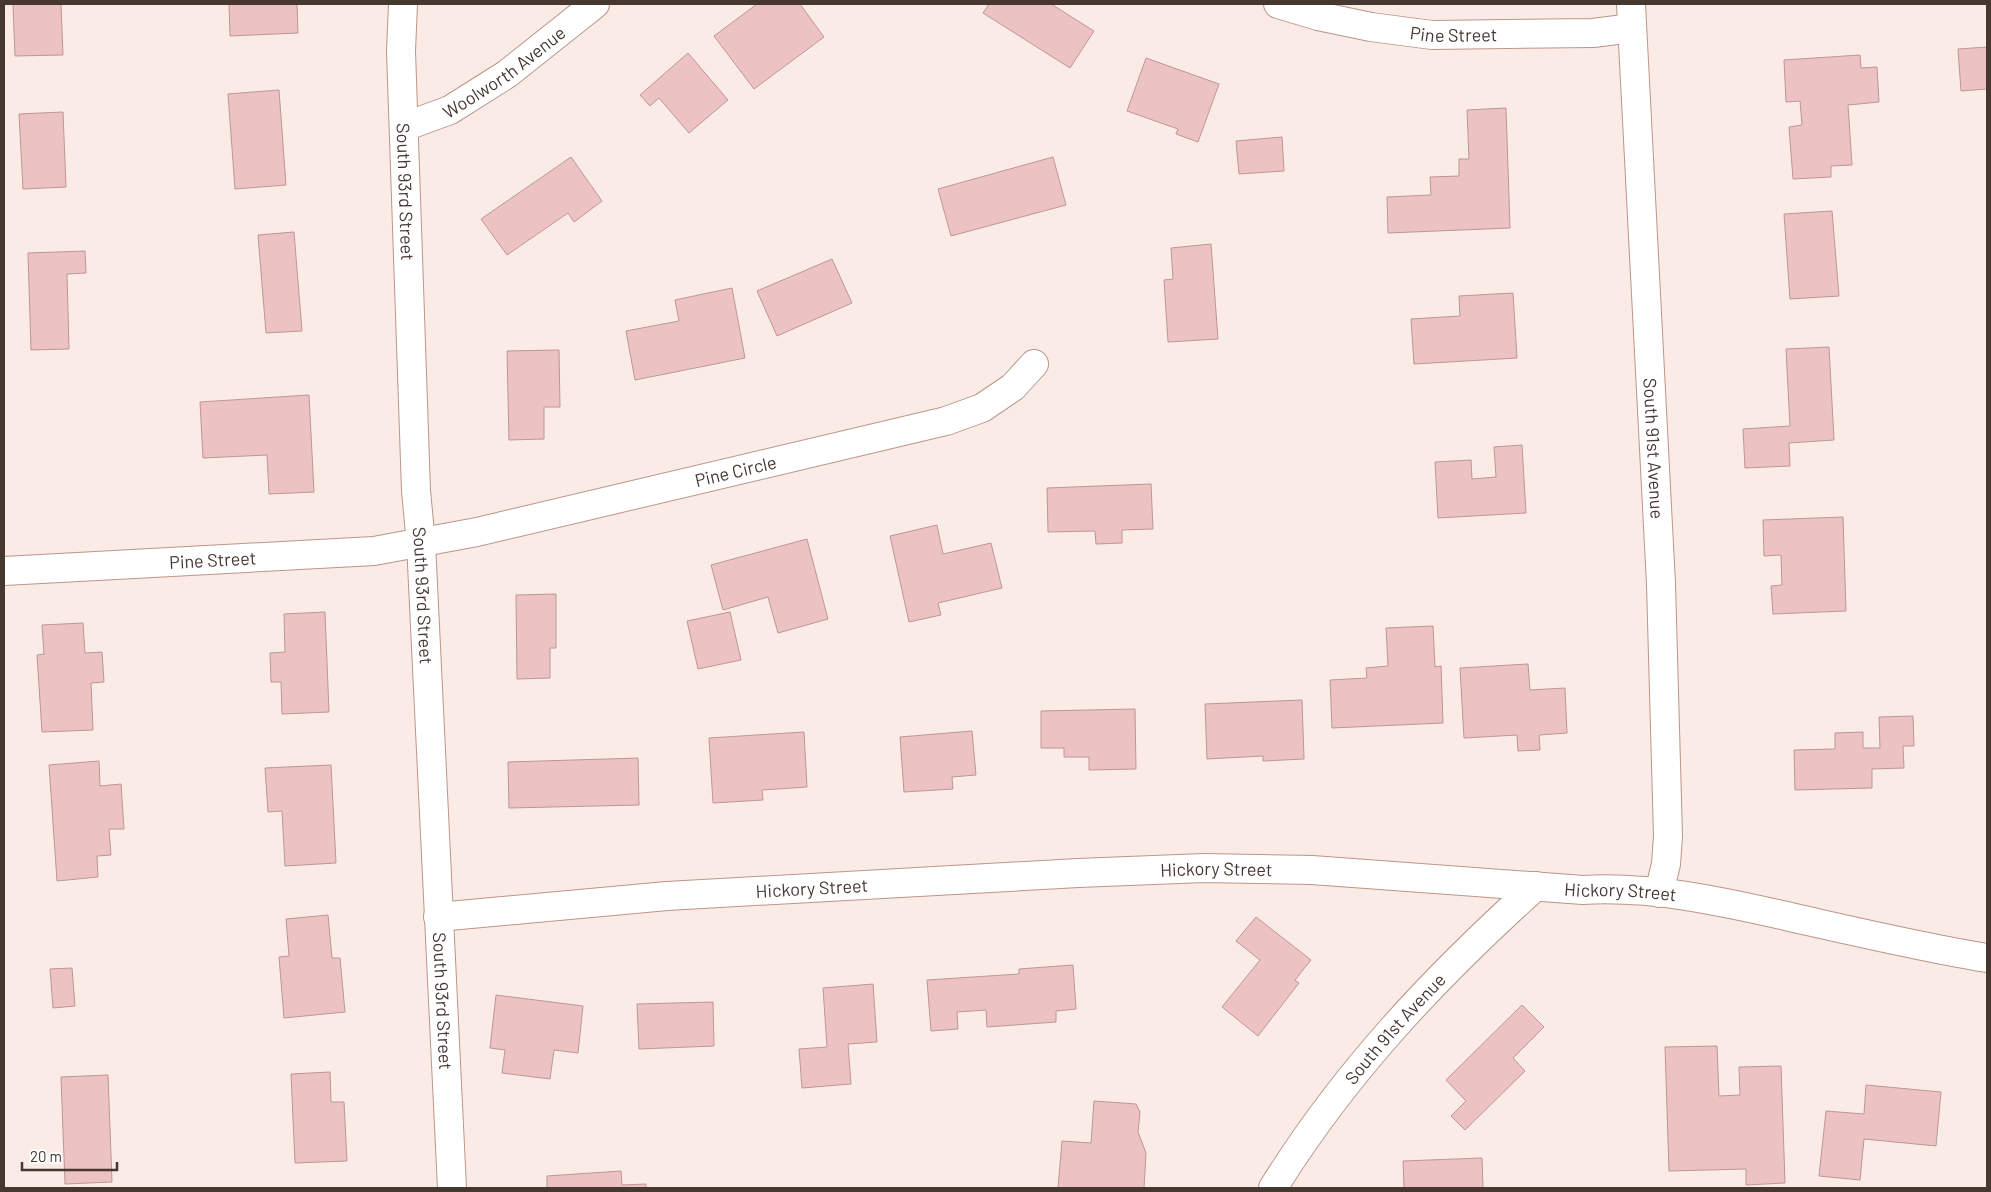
<svg xmlns="http://www.w3.org/2000/svg" width="1991" height="1192" font-family="Barlow,sans-serif">
<rect width="100%" height="100%" fill="#fbebe6"/>
<path fill="#ecc3c2" stroke="#bd9696" d="M 13,4 L 61,4 L 63,55 L 15,56 Z
M 229,4 L 297,4 L 298,33 L 230,36 Z
M 757,4 L 800,4 L 824,37 L 754,89 L 714,36 Z
M 989,4 L 1051,4 L 1094,31 L 1070,68 L 983,13 Z
M 1987,47 L 1987,89 L 1961,91 L 1958,49 Z
M 688,53 L 728,100 L 689,133 L 659,98 L 650,106 L 640,95 Z
M 1860,55 L 1861,68 L 1877,67 L 1879,102 L 1848,105 L 1852,165 L 1831,166 L 1831,177 L 1793,179 L 1789,127 L 1802,125 L 1800,101 L 1786,102 L 1784,60 Z
M 1146,58 L 1219,84 L 1198,142 L 1176,134 L 1178,129 L 1127,111 Z
M 279,90 L 286,185 L 235,189 L 228,94 Z
M 1506,108 L 1510,228 L 1388,233 L 1387,197 L 1431,195 L 1430,177 L 1459,176 L 1459,159 L 1469,159 L 1467,110 Z
M 63,112 L 66,187 L 23,189 L 19,114 Z
M 1282,137 L 1284,171 L 1239,174 L 1236,141 Z
M 571,157 L 602,201 L 574,222 L 568,213 L 507,255 L 481,219 Z
M 1053,157 L 1066,205 L 951,236 L 938,189 Z
M 1832,211 L 1839,296 L 1790,299 L 1784,214 Z
M 294,232 L 302,331 L 266,333 L 258,235 Z
M 1211,244 L 1218,339 L 1168,342 L 1164,280 L 1173,279 L 1171,248 Z
M 85,251 L 86,273 L 67,274 L 69,349 L 31,350 L 28,253 Z
M 832,259 L 852,303 L 777,336 L 757,291 Z
M 732,288 L 745,358 L 635,380 L 626,331 L 679,321 L 675,300 Z
M 1513,293 L 1517,358 L 1414,364 L 1411,319 L 1460,316 L 1459,296 Z
M 1829,347 L 1834,440 L 1789,443 L 1790,466 L 1745,468 L 1743,429 L 1790,426 L 1786,349 Z
M 559,350 L 560,407 L 544,407 L 544,439 L 509,440 L 507,351 Z
M 309,395 L 314,492 L 269,494 L 267,455 L 203,458 L 200,402 Z
M 1522,445 L 1526,513 L 1438,518 L 1435,462 L 1471,460 L 1472,479 L 1496,477 L 1494,447 Z
M 1151,484 L 1153,529 L 1122,530 L 1122,543 L 1096,544 L 1095,531 L 1048,532 L 1047,488 Z
M 1843,517 L 1846,611 L 1773,614 L 1771,586 L 1782,585 L 1781,555 L 1764,556 L 1763,520 Z
M 937,525 L 943,554 L 991,543 L 1002,588 L 938,603 L 941,615 L 909,622 L 890,536 Z
M 807,539 L 828,619 L 778,633 L 768,597 L 723,610 L 711,565 Z
M 556,594 L 556,648 L 550,648 L 550,678 L 517,679 L 516,595 Z
M 325,612 L 329,712 L 282,714 L 281,682 L 271,682 L 270,653 L 285,652 L 284,614 Z
M 730,612 L 741,660 L 698,669 L 687,621 Z
M 83,623 L 85,653 L 102,652 L 104,682 L 91,683 L 93,730 L 42,732 L 37,655 L 44,654 L 42,625 Z
M 1433,626 L 1435,667 L 1441,666 L 1443,723 L 1332,728 L 1330,680 L 1367,678 L 1366,668 L 1388,666 L 1386,628 Z
M 1528,664 L 1530,690 L 1565,688 L 1567,733 L 1539,735 L 1540,750 L 1518,751 L 1517,735 L 1464,738 L 1460,668 Z
M 1302,700 L 1304,759 L 1263,761 L 1263,756 L 1207,759 L 1205,704 Z
M 1135,709 L 1136,769 L 1089,770 L 1089,757 L 1064,757 L 1064,748 L 1041,748 L 1041,711 Z
M 1913,716 L 1914,746 L 1903,746 L 1904,768 L 1872,769 L 1872,788 L 1795,790 L 1794,750 L 1835,749 L 1835,733 L 1863,732 L 1863,748 L 1880,748 L 1879,717 Z
M 972,731 L 976,775 L 952,777 L 953,789 L 904,792 L 900,737 Z
M 804,732 L 807,787 L 762,790 L 763,800 L 713,803 L 709,738 Z
M 638,758 L 639,805 L 509,808 L 508,762 Z
M 99,761 L 100,786 L 121,784 L 124,829 L 109,829 L 111,855 L 97,856 L 98,877 L 57,881 L 49,765 Z
M 331,765 L 336,863 L 285,866 L 282,811 L 268,812 L 265,768 Z
M 328,915 L 332,958 L 340,958 L 345,1012 L 284,1018 L 279,957 L 289,956 L 286,919 Z
M 1256,917 L 1311,960 L 1295,980 L 1299,983 L 1258,1036 L 1222,1007 L 1260,960 L 1236,941 Z
M 1073,965 L 1076,1009 L 1056,1011 L 1056,1022 L 987,1027 L 986,1010 L 957,1012 L 958,1029 L 931,1031 L 927,980 L 1019,974 L 1019,969 Z
M 72,968 L 75,1006 L 53,1008 L 50,969 Z
M 873,984 L 877,1042 L 848,1044 L 851,1084 L 802,1088 L 799,1049 L 827,1047 L 823,988 Z
M 496,995 L 583,1006 L 578,1053 L 554,1050 L 550,1079 L 502,1073 L 505,1050 L 490,1048 Z
M 713,1002 L 714,1046 L 639,1049 L 637,1004 Z
M 1522,1005 L 1544,1027 L 1513,1058 L 1525,1071 L 1465,1130 L 1451,1116 L 1466,1101 L 1446,1080 Z
M 1717,1046 L 1719,1096 L 1740,1095 L 1739,1067 L 1781,1066 L 1785,1183 L 1746,1185 L 1746,1169 L 1669,1171 L 1665,1047 Z
M 330,1072 L 331,1102 L 344,1102 L 347,1161 L 295,1163 L 291,1074 Z
M 108,1075 L 112,1182 L 65,1184 L 61,1077 Z
M 1866,1085 L 1941,1092 L 1936,1146 L 1864,1139 L 1860,1180 L 1819,1176 L 1826,1111 L 1864,1114 Z
M 1094,1101 L 1136,1104 L 1140,1112 L 1138,1132 L 1146,1153 L 1144,1188 L 1058,1188 L 1062,1141 L 1091,1143 Z
M 1482,1158 L 1483,1188 L 1404,1188 L 1403,1161 Z
M 621,1171 L 622,1185 L 646,1184 L 646,1188 L 547,1188 L 547,1176 Z"/>
<g fill="none" stroke-linecap="round" stroke-linejoin="round">
<defs>
<g id="minor">
<path id="s1" d="M 403,4 L 401,51 L 416,491 L 421,543 L 452,1188"/>
<path id="s2" d="M 1278,4 L 1318,16 L 1371,27 L 1432,35 L 1593,33 L 1632,28"/>
<path id="s3" d="M 1631,4 L 1661,584 L 1668,836 L 1666,864 L 1659,893"/>
<path id="s4" d="M 404,127 L 450,110 L 507,74 L 595,4"/>
<path id="s5" d="M 4,571 L 374,551 L 477,532 L 946,421 L 982,408 L 1013,387 L 1034,364"/>
<path id="s6" d="M 438,917 L 667,896 L 1078,873 L 1204,868 L 1312,870 L 1583,890 C 1652,886 1720,901 1786,916 C 1853,931 1920,947 1987,958"/>
<path id="s7" d="M 1273,1188 C 1345,1072 1435,977 1536,886"/>
</g>
</defs>
<use href="#minor" stroke="#ba9689" stroke-width="30"/>
<use href="#minor" stroke="#fff" stroke-width="28"/>
</g>
<g text-anchor="middle" dominant-baseline="central" stroke-width="4" stroke-linejoin="round" paint-order="stroke">
<g font-size="18" fill="#463731" stroke="#fff">
<text stroke="none"><textPath href="#s2" startOffset="179">Pine Street</textPath></text>
<text stroke="none"><textPath href="#s4" startOffset="115">Woolworth Avenue</textPath></text>
<text stroke="none"><textPath href="#s1" startOffset="188">South 93rd Street</textPath></text>
<text stroke="none"><textPath href="#s3" startOffset="445">South 91st Avenue</textPath></text>
<text stroke="none"><textPath href="#s5" startOffset="741">Pine Circle</textPath></text>
<text stroke="none"><textPath href="#s5" startOffset="209">Pine Street</textPath></text>
<text stroke="none"><textPath href="#s1" startOffset="592">South 93rd Street</textPath></text>
<text stroke="none"><textPath href="#s6" startOffset="780">Hickory Street</textPath></text>
<text stroke="none"><textPath href="#s6" startOffset="375">Hickory Street</textPath></text>
<text stroke="none"><textPath href="#s6" startOffset="1185">Hickory Street</textPath></text>
<text stroke="none"><textPath href="#s1" startOffset="998">South 93rd Street</textPath></text>
<text stroke="none"><textPath href="#s7" startOffset="201">South 91st Avenue</textPath></text>
</g>
</g>
<rect width="1991" height="1192" fill="none" stroke="#463731" stroke-width="10"/>
<path d="M22 1162v8h95v-8" fill="none" stroke="#463731" stroke-width="2.5"/>
<text x="30" y="1162" font-size="15" fill="#463731" stroke="#ffffff" stroke-width="4" paint-order="stroke">20 m</text>
</svg>
